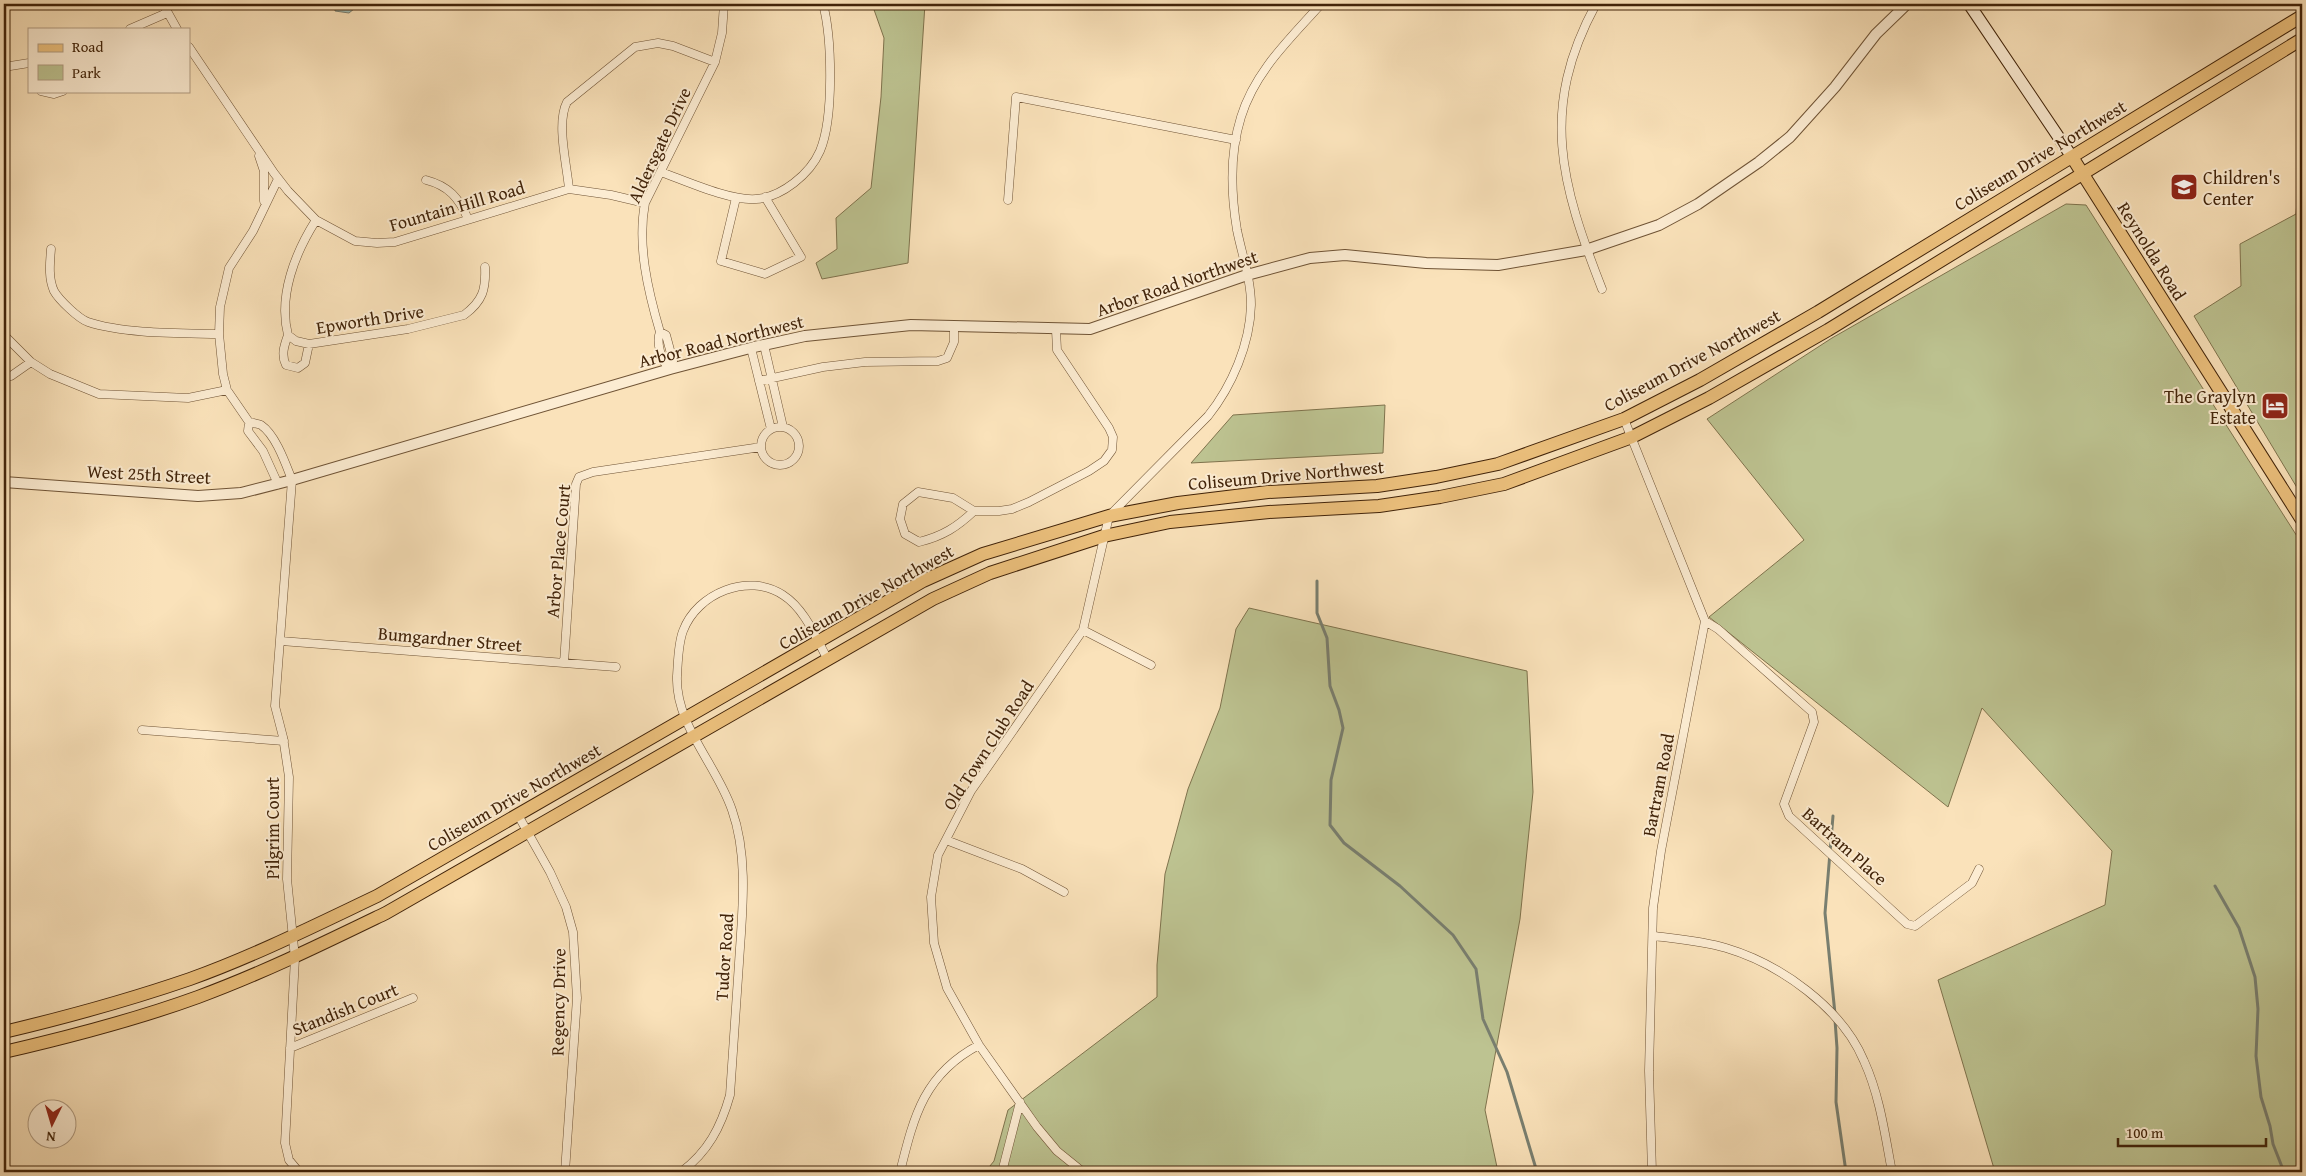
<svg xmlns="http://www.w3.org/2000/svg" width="2306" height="1176" font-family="'Gentium Book Plus',serif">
<rect width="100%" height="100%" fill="#fae2ba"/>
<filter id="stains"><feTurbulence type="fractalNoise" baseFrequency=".004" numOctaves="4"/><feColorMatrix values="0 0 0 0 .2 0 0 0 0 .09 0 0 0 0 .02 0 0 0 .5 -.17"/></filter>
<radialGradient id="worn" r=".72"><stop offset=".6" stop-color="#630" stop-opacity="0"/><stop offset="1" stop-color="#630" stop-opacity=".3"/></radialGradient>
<path fill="#bdc391" stroke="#7f734d" d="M 872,4 L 925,4 L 908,263 L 822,279 L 816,263 L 837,249 L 836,218 L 871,188 L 881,97 L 884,38 Z
M 2302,163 L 2302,496 L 2194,316 L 2241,286 L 2240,244 L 2296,214 L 2300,165 Z
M 2066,204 L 2086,205 L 2302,544 L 2302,1172 L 1995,1172 L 1938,980 L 2105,905 L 2112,851 L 1982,708 L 1948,807 L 1709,617 L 1804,540 L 1707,419 L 1832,338 Z
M 1385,405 L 1383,453 L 1191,463 L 1233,415 Z
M 1249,608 L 1527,671 L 1533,792 L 1520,919 L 1485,1110 L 1498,1172 L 985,1172 L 994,1161 L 1008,1110 L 1157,997 L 1157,965 L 1165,874 L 1188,789 L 1220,708 L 1236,629 Z"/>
<path fill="#9fbdb5" stroke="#797f70" d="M 338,4 L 360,4 L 349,13 L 335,11 L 335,6 Z"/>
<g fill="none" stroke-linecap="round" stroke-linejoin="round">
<path stroke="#797f70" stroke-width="3" d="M 1317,581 L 1317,613 L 1327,638 L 1330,686 L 1339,710 L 1343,728 L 1331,780 L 1330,825 L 1344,843 L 1400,886 L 1453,935 L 1476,969 L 1483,1019 L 1507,1072 L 1537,1172
M 1833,816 L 1825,913 L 1835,1014
M 2215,886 L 2239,928 L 2255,977 L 2258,1009 L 2256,1056 L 2261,1097 L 2270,1126 L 2273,1144 L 2284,1172
M 1835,1020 L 1837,1048 L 1836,1102 L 1846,1172"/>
<defs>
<path id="minor" d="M 163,4 L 177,29
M 1596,4 C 1539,109 1561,184 1602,289
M 130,29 L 167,13
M 189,47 L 274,173 L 288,191 L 316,220 L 355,241 L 377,243 L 395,242 L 569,189 L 611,195 L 645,203
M 4,67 L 29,63
M 41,91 L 54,94 L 63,91
M 259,156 L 264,171 L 264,201
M 661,172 C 686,181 730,201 756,199 C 782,197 810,174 820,151 C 834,118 832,38 823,4
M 278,179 L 253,231 L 229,268 L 220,307 L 219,334 L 223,374 L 227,390 L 249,422 C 253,423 258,424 261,425 C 276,435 286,465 292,480 L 275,706 L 283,737 L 289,777 L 287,879 L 295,958 L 285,1143 L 289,1160 L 299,1172
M 426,180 C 449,186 459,198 468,219
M 569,189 C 567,165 556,123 567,102 L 635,47 L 658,43 L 673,46 L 715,62
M 736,198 L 721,261 L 765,274 L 801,257 L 765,197
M 1008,200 L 1016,97 L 1236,140
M 316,220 C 295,253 278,296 288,335 L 296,341 L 309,344 L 408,329 L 464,315 C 483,301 486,289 485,267
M 51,249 C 50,262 48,278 54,291 C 59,300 79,319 88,322 C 124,334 181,333 219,334
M 660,332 L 666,335 L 673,361 L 670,369 C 661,362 656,342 660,332 C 648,291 637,245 645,203 L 715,62 L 722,33 L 724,4
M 4,335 L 31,362 L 50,374 L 99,394 L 188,398 L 227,390
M 288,335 C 284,346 281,355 286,365 L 298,368 L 305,363 L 309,344
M 764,345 L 783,427
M 751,348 L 771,429
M 4,378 L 11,376 L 31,362
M 759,381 L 823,367 L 865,362 L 938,361 L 947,358 L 954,342 L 954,326
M 1624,419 L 1705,621 L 1661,851 L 1653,908 L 1649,1071 L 1652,1172
M 249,422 L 248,431 L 263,451 L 278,484
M761 446a19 19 0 1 1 38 0a19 19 0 1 1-38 0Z
M 918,492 L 953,498 L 974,511 C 957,527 943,536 919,542 L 905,534 L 900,519 L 903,504 Z
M 974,511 L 999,511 L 1012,509 L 1029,502 L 1089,471 L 1104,461 L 1112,450 L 1113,437 L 1109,428 L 1057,350 L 1056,330
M 1705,621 L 1718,629 L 1812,712 L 1814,722 L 1784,804 L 1789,816 L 1907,924 L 1915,926 L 1972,883 L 1979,869
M 1083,630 L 1151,665
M 281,641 L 616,667
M 564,663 L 576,484 L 579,477 L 593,472 L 761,447
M 142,730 L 284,741
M 518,815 L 550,872 L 566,907 L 573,932 L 577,998 L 565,1172
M 946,840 L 1022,869 L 1064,892
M 1654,936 C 1678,939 1703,941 1726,948 C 1780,964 1842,1008 1864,1061 C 1880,1096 1885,1135 1892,1172
M 290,1048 L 413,998
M 681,1172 C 708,1152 721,1127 730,1095 C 733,1051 736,1007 739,963 C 742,914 749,858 732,810 C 717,765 675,725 677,676 C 678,662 678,644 683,631 C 697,593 749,572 783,595 C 805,609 816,638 828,660
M 900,1172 C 914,1116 924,1074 979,1045
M 1002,1172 L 1020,1102
M 1083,1172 L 1057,1151 L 1037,1127 L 979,1045 L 947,988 L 934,943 L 931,897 L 938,855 L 971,791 L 1083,630 L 1109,516 L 1208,416 C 1232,386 1250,344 1251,305 C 1251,279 1242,255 1237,230 C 1231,194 1230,152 1241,117 C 1255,71 1290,39 1321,4"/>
<path id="tertiary" d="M 4,482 L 198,496 L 241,493 L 292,480 L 670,369 L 754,347 L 805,336 L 911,325 L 1090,329 L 1247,275 L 1310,258 L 1345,255 L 1426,263 L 1498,265 L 1586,250 L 1659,225 L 1698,204 L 1759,162 L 1790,137 L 1835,87 L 1876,34 L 1907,4"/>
<path id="secondary" d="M 1969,4 L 2072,157"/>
<path id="primary" d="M 2072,157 L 2302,520
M 4,1032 C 67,1017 129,1000 190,979 C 254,956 316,925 377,896 L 923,581 L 983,554 L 1109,516 L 1178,503 L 1268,492 L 1377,486 L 1436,477 L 1498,464 L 1624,419 L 1700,380 L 1818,312 L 2302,16
M 4,1052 C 69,1037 135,1020 198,997 C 263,973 324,943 386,913 L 933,599 L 990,573 L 1104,536 L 1170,522 L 1269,512 L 1379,506 L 1440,497 L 1504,484 L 1632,437 L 1709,398 L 1828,330 L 2302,39"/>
</defs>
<use href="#minor" stroke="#6f5335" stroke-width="9"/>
<use href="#tertiary" stroke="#6f5335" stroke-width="12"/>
<use href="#secondary" stroke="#412309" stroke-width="13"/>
<use href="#primary" stroke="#412309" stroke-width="14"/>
<use href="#minor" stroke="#fcecd2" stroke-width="8"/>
<use href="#tertiary" stroke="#fcecd2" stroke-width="10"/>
<use href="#secondary" stroke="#fcecd2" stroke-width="11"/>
<use href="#primary" stroke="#edc17d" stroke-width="12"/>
</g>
<defs>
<symbol id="school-square" viewBox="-11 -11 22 22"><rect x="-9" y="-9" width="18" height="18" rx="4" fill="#8f2418" stroke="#fcecd2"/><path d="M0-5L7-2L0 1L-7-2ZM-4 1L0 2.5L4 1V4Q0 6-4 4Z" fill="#fff"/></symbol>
<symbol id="hotel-square" viewBox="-11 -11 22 22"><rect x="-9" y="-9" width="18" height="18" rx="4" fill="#8f2418" stroke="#fcecd2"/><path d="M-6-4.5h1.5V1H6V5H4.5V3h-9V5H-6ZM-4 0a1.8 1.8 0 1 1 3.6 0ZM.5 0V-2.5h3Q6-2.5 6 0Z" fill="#fff"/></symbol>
</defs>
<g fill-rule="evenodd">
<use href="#school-square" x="2168" y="171" width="32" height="32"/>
<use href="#hotel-square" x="2259" y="390" width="32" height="32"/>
</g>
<g text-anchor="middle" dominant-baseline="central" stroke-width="4" stroke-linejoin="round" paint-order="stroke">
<g font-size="18" fill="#412309" stroke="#fcecd2">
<text transform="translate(659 145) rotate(-65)">Aldersgate Drive</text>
<text transform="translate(2040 155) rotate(-31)">Coliseum Drive Northwest</text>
<text transform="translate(457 206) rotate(-16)">Fountain Hill Road</text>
<text transform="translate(2152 251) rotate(58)">Reynolda Road</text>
<text transform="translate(1177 283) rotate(-19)">Arbor Road Northwest</text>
<text transform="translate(370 319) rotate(-9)">Epworth Drive</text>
<text transform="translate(721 341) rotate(-14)">Arbor Road Northwest</text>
<text transform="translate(1692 360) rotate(-28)">Coliseum Drive Northwest</text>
<text transform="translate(149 474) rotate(3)">West 25th Street</text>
<text transform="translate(1286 475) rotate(-5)">Coliseum Drive Northwest</text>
<text transform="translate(558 551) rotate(-85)">Arbor Place Court</text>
<text transform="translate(866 597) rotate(-29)">Coliseum Drive Northwest</text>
<text transform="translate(450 639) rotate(5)">Bumgardner Street</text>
<text transform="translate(988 745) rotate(-57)">Old Town Club Road</text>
<text transform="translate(1658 785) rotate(-79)">Bartram Road</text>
<text transform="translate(514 797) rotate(-30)">Coliseum Drive Northwest</text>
<text transform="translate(272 828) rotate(-90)">Pilgrim Court</text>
<text transform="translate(1845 846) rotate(42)">Bartram Place</text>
<text transform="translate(724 957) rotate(-86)">Tudor Road</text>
<text transform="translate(558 1002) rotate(-89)">Regency Drive</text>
<text transform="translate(345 1009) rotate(-22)">Standish Court</text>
</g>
<g font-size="18" fill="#412309" stroke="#fcecd2" text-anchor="start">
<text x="2203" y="177">Children's<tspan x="2203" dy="21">Center</tspan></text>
<text x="2256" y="396" text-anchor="end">The Graylyn<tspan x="2256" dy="21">Estate</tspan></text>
</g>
</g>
<rect width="2306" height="1176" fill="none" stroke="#fae2ba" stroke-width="20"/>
<rect x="5" y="5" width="2296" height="1166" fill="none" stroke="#412309" stroke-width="2.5"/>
<rect x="10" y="10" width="2286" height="1156" fill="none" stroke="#412309"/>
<rect x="28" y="28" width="162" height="65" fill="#fcecd2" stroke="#b19c82"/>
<rect x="38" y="44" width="25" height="8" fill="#edc17d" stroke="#b19c82"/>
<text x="72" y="52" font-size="15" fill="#412309">Road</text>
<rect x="38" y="65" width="25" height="15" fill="#bdc391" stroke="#b19c82"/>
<text x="72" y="78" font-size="15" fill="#412309">Park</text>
<g transform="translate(52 1124) rotate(185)"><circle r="24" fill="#fcecd2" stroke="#b19c82"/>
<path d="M0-4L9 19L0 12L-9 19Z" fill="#8f2418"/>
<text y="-8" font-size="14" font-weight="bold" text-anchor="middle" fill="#412309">N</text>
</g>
<path d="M2118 1138v8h148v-8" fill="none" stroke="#412309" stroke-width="2.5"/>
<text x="2126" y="1138" font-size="15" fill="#412309" stroke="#fcecd2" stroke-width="4" paint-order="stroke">100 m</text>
<rect width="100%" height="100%" filter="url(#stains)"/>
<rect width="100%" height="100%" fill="url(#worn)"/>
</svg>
